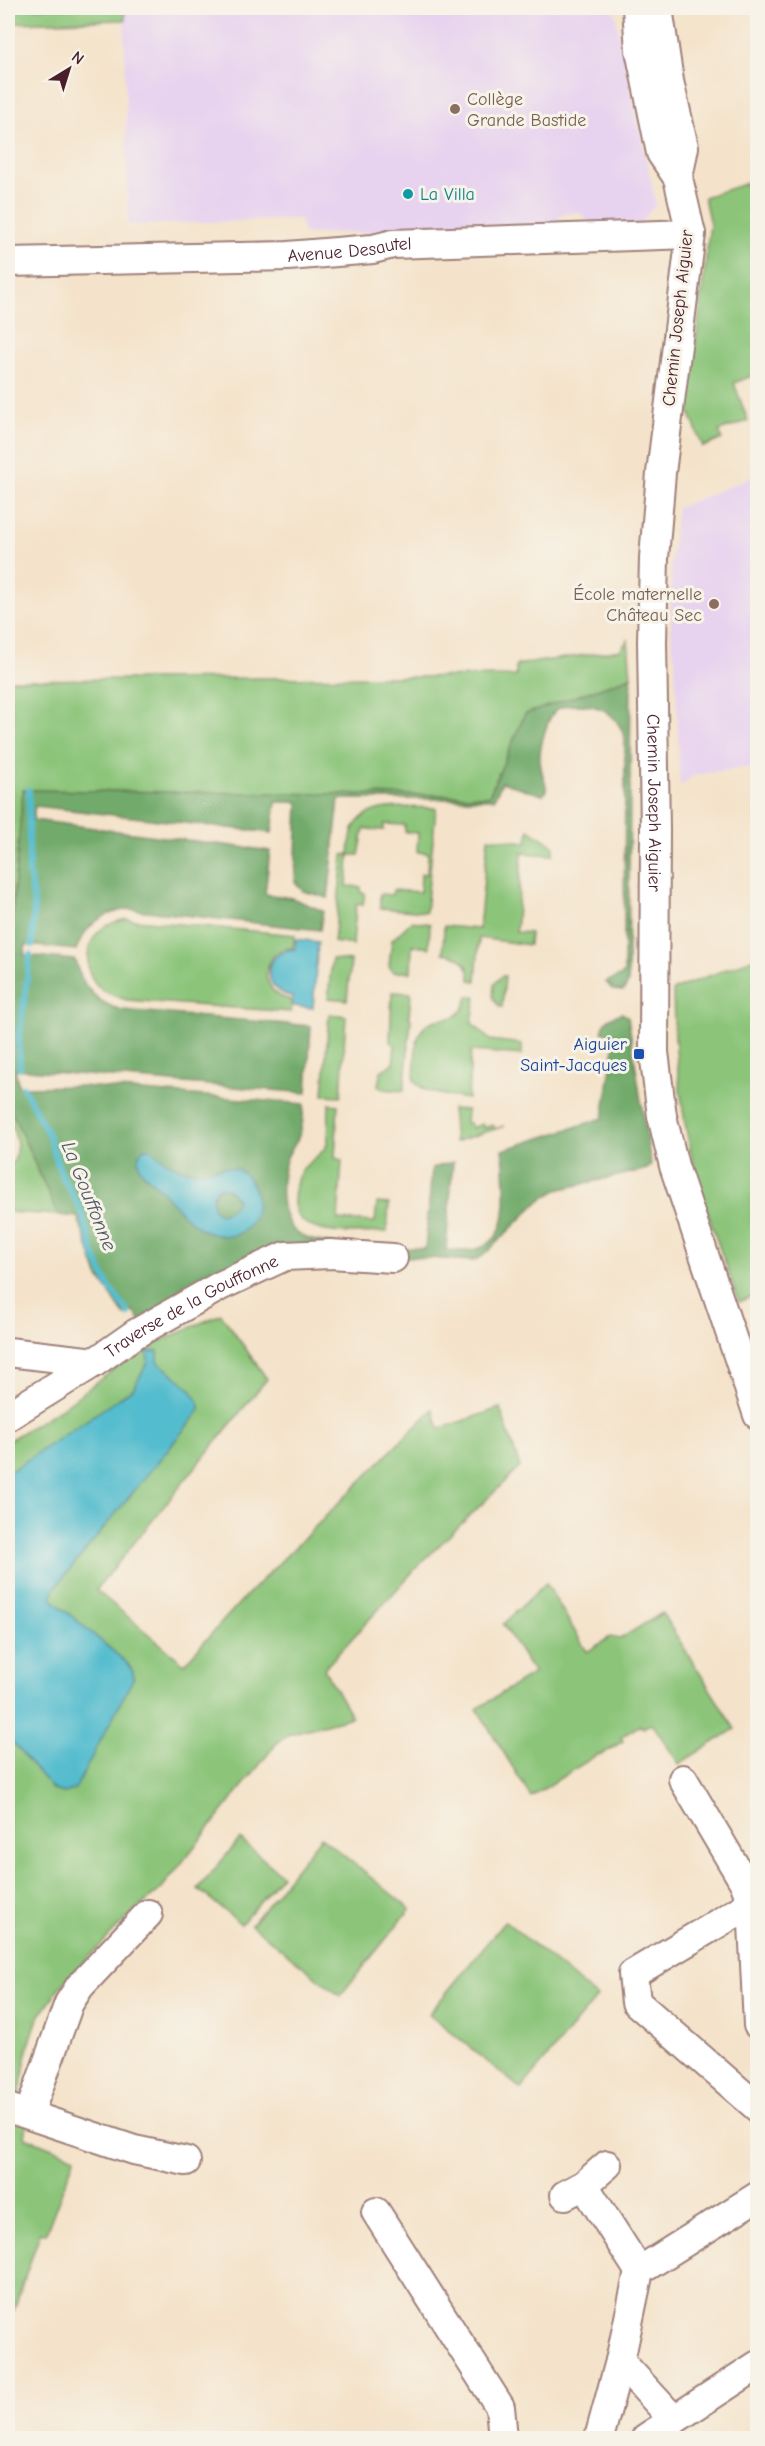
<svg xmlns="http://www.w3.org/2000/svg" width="765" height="2446" font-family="'Comic Neue',sans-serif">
<rect width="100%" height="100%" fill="#f7f3e8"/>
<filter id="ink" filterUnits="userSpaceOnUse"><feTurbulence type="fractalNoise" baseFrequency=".0167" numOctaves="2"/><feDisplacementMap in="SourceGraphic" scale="12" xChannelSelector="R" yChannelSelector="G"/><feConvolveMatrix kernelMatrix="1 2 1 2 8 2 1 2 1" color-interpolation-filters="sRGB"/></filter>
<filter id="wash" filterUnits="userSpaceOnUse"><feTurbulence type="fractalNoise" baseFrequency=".008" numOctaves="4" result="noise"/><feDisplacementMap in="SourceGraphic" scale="24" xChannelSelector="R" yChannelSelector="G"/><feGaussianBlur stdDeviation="1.35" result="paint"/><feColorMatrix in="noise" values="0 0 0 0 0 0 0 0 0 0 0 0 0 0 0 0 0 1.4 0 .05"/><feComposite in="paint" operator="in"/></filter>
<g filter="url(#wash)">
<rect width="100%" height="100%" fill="#f4e3ca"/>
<path fill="#e7d2ef" d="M 124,8 L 608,8 L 615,13 L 656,204 L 639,225 L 592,226 L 583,215 L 577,212 L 560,216 L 553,227 L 304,234 L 300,219 L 128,225 Z
M 757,475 L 757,766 L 694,775 L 680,786 L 675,659 L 672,648 L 671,631 L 671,563 L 677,508 Z"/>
<path fill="#8cc57a" stroke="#6b7252" stroke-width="1.5" d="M 11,8 L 124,8 L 125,20 L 11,23 Z
M 757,180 L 757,374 L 734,383 L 748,421 L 719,431 L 722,439 L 703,447 L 688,409 L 710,225 L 704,197 Z
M 628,640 L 631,677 L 525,714 L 489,796 L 23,790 L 8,958 L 8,680 L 516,676 L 516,665 L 620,650 Z
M 436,808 L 426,912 L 380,908 L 380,894 L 392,895 L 393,890 L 420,892 L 421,874 L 427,874 L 428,853 L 417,852 L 418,833 L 405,832 L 405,825 L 384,824 L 384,830 L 364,829 L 359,855 L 349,855 L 347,886 L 361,887 L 361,893 L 365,893 L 363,904 L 356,905 L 353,945 L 334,942 L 343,855 L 349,854 C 350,845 350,833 355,826 C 369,801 412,808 436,808 Z
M 529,829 L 554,846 L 553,855 L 522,853 L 516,932 L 530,933 L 529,945 L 479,938 L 476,981 L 470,980 C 470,963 460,955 443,953 L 444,926 L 479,929 L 488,838 L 527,842 Z
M 126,919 L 295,935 L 293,948 C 275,948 268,959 266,976 C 270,990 277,997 291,1000 L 291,1012 L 127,1000 C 118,997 108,995 101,989 C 82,973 84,942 104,927 C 110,923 119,921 126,919 Z
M 412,921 L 430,924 L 429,948 L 412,945 L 411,972 L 393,972 L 389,966 L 392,940 Z
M 757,957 L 757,1294 L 739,1302 C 721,1251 701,1201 690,1149 C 679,1096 674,1044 673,990 Z
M 332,959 L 351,961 L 347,1000 L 328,998 Z
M 502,976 L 505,976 L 502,1007 L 500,1007 L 493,998 L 494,984 Z
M 392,992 L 411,993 L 409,1016 L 411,1020 L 404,1091 L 383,1089 L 378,1085 L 381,1071 L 393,1064 L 395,1045 L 390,1041 Z
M 468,996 L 476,997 L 472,1023 L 490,1040 L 522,1044 L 522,1055 L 471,1051 L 468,1099 C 450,1095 425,1096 414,1080 C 415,1066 414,1045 420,1033 C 434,1007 460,1033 468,996 Z
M 329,1014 L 346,1016 L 341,1096 L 323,1095 Z
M 8,1103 L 58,1215 L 8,1212 L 8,1170 L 15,1159 L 17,1144 L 14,1131 L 8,1119 Z
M 329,1104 L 338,1105 L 335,1158 L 342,1160 L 338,1220 L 375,1222 L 377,1203 L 389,1204 L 387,1232 C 360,1232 298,1241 294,1204 C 294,1193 295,1182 300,1173 C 306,1162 321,1156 326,1146 C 330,1139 328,1114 329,1104 Z
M 452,1109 L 467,1110 L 466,1123 L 470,1123 L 472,1128 L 482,1124 L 484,1128 L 493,1125 L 495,1129 L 504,1126 L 455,1142 Z
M 221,1314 L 267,1379 L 96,1590 L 184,1664 L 242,1600 L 433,1409 L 439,1429 L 500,1408 L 520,1467 L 420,1564 L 324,1669 L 352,1717 L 289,1734 L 276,1744 L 161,1889 L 128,1917 L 59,1988 L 38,2018 L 28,2048 L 20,2092 L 16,2097 L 8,2100 L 8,1441 L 62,1408 L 140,1350 Z
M 546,1583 L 587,1652 L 610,1637 L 620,1639 L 662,1613 L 735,1729 L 679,1764 L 652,1723 L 643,1728 L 640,1725 L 621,1737 L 623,1741 L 601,1755 L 598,1754 L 531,1797 L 477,1709 L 534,1673 L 503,1624 Z
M 321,1837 L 410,1909 L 340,1996 L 251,1925 Z
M 240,1839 L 282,1875 L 241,1924 L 198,1889 Z
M 505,1921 L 597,1997 L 521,2089 L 429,2014 Z
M 8,2115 L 27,2124 L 25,2137 L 75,2157 L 46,2233 L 40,2233 L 8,2328 Z"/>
<path fill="#71aa6a" stroke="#5e644a" stroke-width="1.5" d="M 631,677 L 628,983 L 623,991 L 613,990 L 606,982 L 624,974 L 625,737 C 616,714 602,704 576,705 C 569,705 560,706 555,711 C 547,719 541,743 540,755 C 539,765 543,776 546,786 L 546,792 L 542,795 L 502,782 L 494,799 L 339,799 L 328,898 L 303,891 L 295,882 L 298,802 L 276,802 L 272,833 L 35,806 L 33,820 L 270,851 L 265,894 L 292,898 L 323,911 L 320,930 L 128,909 C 101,914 86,924 76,950 L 26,945 L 24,955 L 75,960 C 81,986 96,1003 122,1010 L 311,1026 L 307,1093 L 15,1069 L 19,1087 L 81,1086 L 304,1104 C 303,1117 303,1129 297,1140 C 294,1147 288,1153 286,1160 C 279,1183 278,1224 302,1236 C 323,1248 398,1247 425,1249 L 432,1168 L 453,1162 L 446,1250 C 518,1260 505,1200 503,1150 L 603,1118 L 616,1035 L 602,1032 C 605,1019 610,1017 622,1013 L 628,1017 L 651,1165 L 647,1169 L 557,1190 L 540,1200 L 483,1256 L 473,1261 L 323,1251 L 142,1324 L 134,1311 L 125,1316 L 98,1276 L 78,1217 L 58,1215 L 8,1103 L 8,958 L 23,790 L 489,796 L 525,714 Z"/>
<path fill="#52bcce" stroke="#4e6e7c" stroke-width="1.5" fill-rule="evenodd" d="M 296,939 L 318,942 L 313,1008 L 293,1006 L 293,997 C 260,990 261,951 295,949 Z
M 144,1148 L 150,1149 C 162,1158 174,1169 190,1171 C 207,1174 227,1160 243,1173 C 267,1193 258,1238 224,1236 C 195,1235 177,1206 159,1188 C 152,1181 145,1176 140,1169 C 137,1160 137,1155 144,1148 ZM 219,1187 C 228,1188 232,1192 237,1200 C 234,1209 229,1212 220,1214 L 214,1210 C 211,1200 212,1195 219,1187 Z
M 158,1351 L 158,1362 C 173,1376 199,1389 200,1410 L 55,1588 L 52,1595 L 54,1601 L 127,1663 L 132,1670 L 134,1677 L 75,1789 L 65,1793 L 53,1790 L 8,1737 L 8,1473 L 133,1389 L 148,1362 L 147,1352 Z"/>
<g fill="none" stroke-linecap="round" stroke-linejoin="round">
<path stroke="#52bcce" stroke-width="6" d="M 29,790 L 29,873 L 34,904 L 32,945
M 20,1068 L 19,1039 L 30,955
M 23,1087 L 48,1134 L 61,1174 L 80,1208 L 94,1255 L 109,1287 L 129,1314"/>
</g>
</g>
<g filter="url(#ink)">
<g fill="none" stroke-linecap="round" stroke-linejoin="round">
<defs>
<g id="minor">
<path id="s1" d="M 637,8 L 640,50 L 661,153 L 678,178 L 691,234 L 661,473 L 654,558 L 652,642 L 655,830 L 654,1052 L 662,1116 L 674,1166 L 758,1415"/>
<path d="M 658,8 L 669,81 L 684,147 L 678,178"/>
<path id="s2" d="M 8,262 L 288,256 L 373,249 L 393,244 L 691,234"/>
<path d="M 8,1352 L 95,1362"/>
<path id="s3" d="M 8,1416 L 95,1362 L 135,1334 L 220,1286 L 285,1256 L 330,1254 L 393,1258"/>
<path d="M 683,1779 L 744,1882 L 752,1903 L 758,2025"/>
<path d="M 752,1903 L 633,1974 L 636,2002 L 758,2108"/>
<path d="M 8,2108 L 134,2150 L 186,2161"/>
<path d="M 29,2114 L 69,2003 L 80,1986 L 148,1914"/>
<path d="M 584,2185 L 639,2271"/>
<path d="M 565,2195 L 584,2185 L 607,2165"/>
<path d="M 376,2212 L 500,2407 L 503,2438"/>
<path d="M 620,2361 L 674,2420"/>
<path d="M 599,2438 L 620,2361 L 639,2271 L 758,2196"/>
<path d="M 646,2438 L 758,2365"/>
</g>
</defs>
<use href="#minor" stroke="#9f817a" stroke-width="32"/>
<use href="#minor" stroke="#fff" stroke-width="28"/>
</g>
</g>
<g fill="#8d6e63" stroke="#f7f3e8" stroke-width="2">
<circle cx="455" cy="109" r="6"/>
<circle cx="714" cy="604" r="6"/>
</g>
<circle fill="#0f9aa8" stroke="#f7f3e8" stroke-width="2" cx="408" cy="194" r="6"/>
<rect fill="#1a4fb4" stroke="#f7f3e8" stroke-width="2" x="633" y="1048" width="12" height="12" rx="3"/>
<g text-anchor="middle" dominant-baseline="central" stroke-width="6" stroke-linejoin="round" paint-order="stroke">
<g font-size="18" fill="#785e54" stroke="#f7f3e8" text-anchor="start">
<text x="467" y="99">Collège<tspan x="467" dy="21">Grande Bastide</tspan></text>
<text x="702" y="594" text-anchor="end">École maternelle<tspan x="702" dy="21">Château Sec</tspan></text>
</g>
<g font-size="18" fill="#0d838f" stroke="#f7f3e8" text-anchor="start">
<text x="420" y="194">La Villa</text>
</g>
<g font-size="18" fill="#4a1f2b" stroke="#f7f3e8">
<text stroke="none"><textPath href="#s2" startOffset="342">Avenue Desautel</textPath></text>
<text transform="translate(678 318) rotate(-84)">Chemin Joseph Aiguier</text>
<text stroke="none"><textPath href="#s1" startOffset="806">Chemin Joseph Aiguier</textPath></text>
<text stroke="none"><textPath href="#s3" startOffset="214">Traverse de la Gouffonne</textPath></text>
</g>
<g font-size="18" fill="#164399" stroke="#f7f3e8" text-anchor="end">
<text x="627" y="1044">Aiguier<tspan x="627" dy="21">Saint-Jacques</tspan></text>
</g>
<g font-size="20" font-style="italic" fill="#4d5664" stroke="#f7f3e8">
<text transform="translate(89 1196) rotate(68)">La Gouffonne</text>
</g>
</g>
<rect width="765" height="2446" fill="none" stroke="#f7f3e8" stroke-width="30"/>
<g transform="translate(69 69) rotate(38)" stroke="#f7f3e8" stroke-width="4.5" paint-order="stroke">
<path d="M0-4.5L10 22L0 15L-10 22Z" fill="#4a1f2b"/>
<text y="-9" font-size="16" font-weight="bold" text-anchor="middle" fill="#4a1f2b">N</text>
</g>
</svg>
